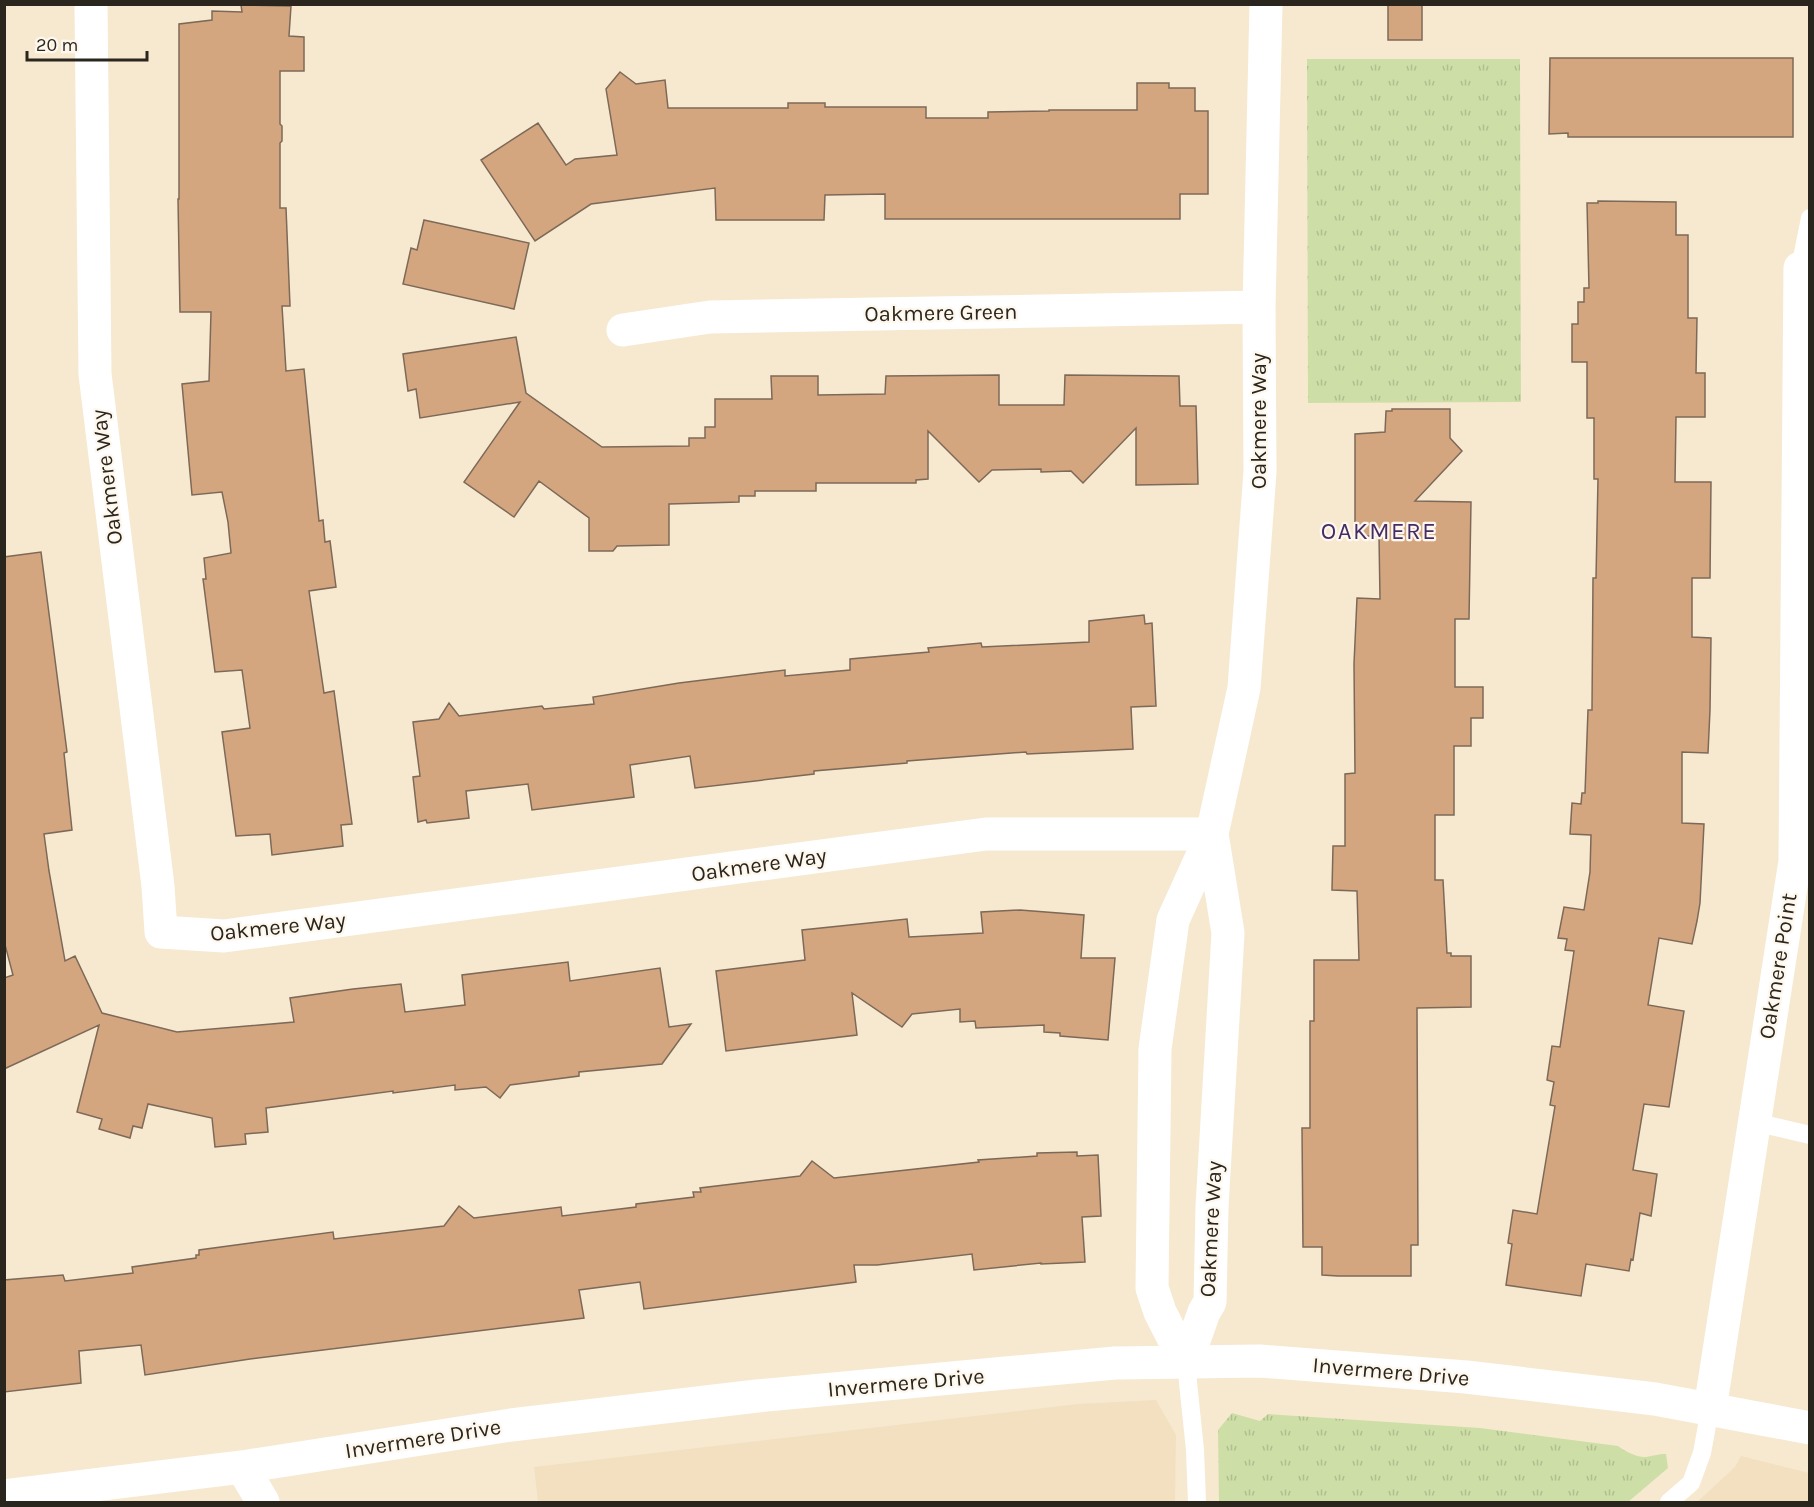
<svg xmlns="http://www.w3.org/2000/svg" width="1814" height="1507" font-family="Karla,sans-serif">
<defs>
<pattern id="grass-tufts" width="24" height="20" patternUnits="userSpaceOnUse" patternTransform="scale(1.5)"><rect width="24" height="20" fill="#cedea7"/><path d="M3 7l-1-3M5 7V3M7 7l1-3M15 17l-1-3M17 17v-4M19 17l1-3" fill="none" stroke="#b1be8f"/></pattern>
</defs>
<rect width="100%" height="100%" fill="#f7e9d0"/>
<path fill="#f2e0c0" d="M 1156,1400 L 1176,1435 L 1175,1502 L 538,1502 L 534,1467 L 1078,1404 Z
M 1741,1456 L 1809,1473 L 1809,1502 L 1697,1502 L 1735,1467 Z"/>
<path fill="url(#grass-tufts)" d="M 1307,59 L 1520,59 L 1521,402 L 1308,403 Z
M 1232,1413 L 1260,1421 L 1268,1414 L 1480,1428 L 1618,1446 C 1624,1451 1638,1458 1646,1457 C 1653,1456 1658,1454 1666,1454 L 1668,1468 L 1628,1502 L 1219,1502 L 1218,1430 Z"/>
<path fill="#d4a680" stroke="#7d6958" stroke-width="1.5" d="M 1388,4 L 1422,4 L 1422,40 L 1388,40 Z
M 241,5 L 291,6 L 289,36 L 304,37 L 304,71 L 280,71 L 280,124 L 282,126 L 282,141 L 280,143 L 280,208 L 286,208 L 290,306 L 282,306 L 286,371 L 304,369 L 319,521 L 323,520 L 325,542 L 330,541 L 336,587 L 309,591 L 324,693 L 334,691 L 352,824 L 341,825 L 343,846 L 272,855 L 270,834 L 236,836 L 222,732 L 250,728 L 242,670 L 215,672 L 203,579 L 206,579 L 204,558 L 231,553 L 228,522 L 222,492 L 192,495 L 182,384 L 209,381 L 211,312 L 180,312 L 178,199 L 179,199 L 179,24 L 212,20 L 212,11 L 242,12 Z
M 1550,58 L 1793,58 L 1793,137 L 1568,137 L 1568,133 L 1549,134 Z
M 620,72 L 636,84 L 665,80 L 668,108 L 788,108 L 788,103 L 825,103 L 825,107 L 926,107 L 926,118 L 988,118 L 988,112 L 1049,111 L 1049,110 L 1137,110 L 1137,83 L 1169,83 L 1169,88 L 1195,88 L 1195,111 L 1208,111 L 1208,194 L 1180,194 L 1180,219 L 885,219 L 885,194 L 825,195 L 824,220 L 716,220 L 715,188 L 591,204 L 535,241 L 481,160 L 538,123 L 566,165 L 575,159 L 617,155 L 606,89 Z
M 1598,201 L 1676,202 L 1676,235 L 1688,235 L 1688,318 L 1697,318 L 1696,373 L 1705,373 L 1705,417 L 1676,417 L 1675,482 L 1711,482 L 1710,578 L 1692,578 L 1692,637 L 1711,638 L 1710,710 L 1708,753 L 1682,752 L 1682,823 L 1704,824 L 1700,903 L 1697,921 L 1692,944 L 1659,938 L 1648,1005 L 1684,1011 L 1669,1107 L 1644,1104 L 1633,1170 L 1657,1174 L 1651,1216 L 1640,1213 L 1633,1260 L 1631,1259 L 1629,1271 L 1586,1264 L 1581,1296 L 1506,1285 L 1512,1244 L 1508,1243 L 1513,1210 L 1537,1214 L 1555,1106 L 1550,1105 L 1554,1082 L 1547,1080 L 1552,1046 L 1560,1047 L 1574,951 L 1565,950 L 1567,939 L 1558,938 L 1564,907 L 1584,910 L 1590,872 L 1591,835 L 1570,834 L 1572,803 L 1581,804 L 1582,793 L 1585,793 L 1588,710 L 1592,710 L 1593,578 L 1596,578 L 1598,479 L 1594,479 L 1594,418 L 1587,418 L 1587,362 L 1572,362 L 1572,324 L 1578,324 L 1578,302 L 1584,302 L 1584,288 L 1589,288 L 1587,203 L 1598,203 Z
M 424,220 L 529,243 L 514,309 L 403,284 L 411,248 L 417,250 Z
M 516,337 L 526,393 L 602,447 L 689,446 L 689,438 L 705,438 L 705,427 L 715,427 L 715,399 L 772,399 L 771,376 L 818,376 L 818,395 L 885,394 L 886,376 L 999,375 L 999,405 L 1064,405 L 1065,375 L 1179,376 L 1180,406 L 1196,406 L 1198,484 L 1136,485 L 1136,428 L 1083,483 L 1071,471 L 1041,472 L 1041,469 L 992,470 L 979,482 L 928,431 L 928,479 L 916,480 L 916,483 L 816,483 L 816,491 L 755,491 L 755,496 L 739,496 L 739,502 L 669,504 L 669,545 L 617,546 L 613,551 L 589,551 L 589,518 L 539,481 L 514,517 L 464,482 L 520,402 L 420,418 L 416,389 L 408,391 L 403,354 Z
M 1392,409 L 1450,409 L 1450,438 L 1462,451 L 1415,501 L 1471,502 L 1469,619 L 1455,619 L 1455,687 L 1483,687 L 1483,718 L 1471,718 L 1471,746 L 1454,746 L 1454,815 L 1435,815 L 1435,880 L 1443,880 L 1447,953 L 1451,953 L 1451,956 L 1471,956 L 1471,1007 L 1417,1008 L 1418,1245 L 1411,1245 L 1411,1276 L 1338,1276 L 1322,1275 L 1322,1247 L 1303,1247 L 1302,1128 L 1310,1128 L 1310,1021 L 1314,1021 L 1314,960 L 1359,960 L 1357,891 L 1332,890 L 1333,846 L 1345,846 L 1345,774 L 1355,773 L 1354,664 L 1357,598 L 1380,599 L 1379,536 L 1355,536 L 1355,434 L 1385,432 L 1386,411 L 1392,411 Z
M 41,552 L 67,752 L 64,753 L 72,830 L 44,834 L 49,871 L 65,961 L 75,956 L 102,1013 L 177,1032 L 294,1022 L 290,998 L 353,989 L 401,984 L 405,1012 L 465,1005 L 462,975 L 568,962 L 570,981 L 660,968 L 669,1027 L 691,1024 L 662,1064 L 579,1072 L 579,1076 L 510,1085 L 500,1098 L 486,1087 L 455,1090 L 455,1085 L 393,1093 L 393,1091 L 266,1108 L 268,1132 L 245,1134 L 246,1144 L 215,1147 L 212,1118 L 148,1104 L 142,1128 L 133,1126 L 130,1138 L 99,1129 L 102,1119 L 77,1112 L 99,1025 L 4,1069 L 4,978 L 13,975 L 4,941 L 4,557 Z
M 1144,615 L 1145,624 L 1152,623 L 1156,706 L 1131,707 L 1133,749 L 1027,754 L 1026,752 L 907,761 L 907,763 L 814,771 L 814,774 L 695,788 L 690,756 L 630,765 L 634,797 L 532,810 L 528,784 L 466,791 L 469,818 L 427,823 L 426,820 L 418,822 L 413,777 L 420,776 L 413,722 L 439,719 L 449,703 L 459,716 L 542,706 L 544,709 L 594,704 L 593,697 L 679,683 L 785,670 L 785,676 L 850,670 L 850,659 L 929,652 L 928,648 L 981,643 L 982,647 L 1089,642 L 1089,621 Z
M 1020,910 L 1084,915 L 1081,958 L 1115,958 L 1108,1040 L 1060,1036 L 1060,1033 L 1044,1032 L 1044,1025 L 976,1028 L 975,1021 L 960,1022 L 960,1009 L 912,1014 L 902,1027 L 852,993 L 857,1035 L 726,1051 L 716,971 L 805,960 L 802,930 L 907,919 L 909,937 L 983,933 L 981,912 Z
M 1077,1152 L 1077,1156 L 1098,1155 L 1101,1216 L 1082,1217 L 1085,1262 L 1041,1264 L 1041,1263 L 974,1270 L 972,1254 L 877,1265 L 854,1265 L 856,1282 L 644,1309 L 640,1282 L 579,1290 L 584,1318 L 250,1359 L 145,1375 L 141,1345 L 79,1351 L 81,1383 L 4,1392 L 4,1280 L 63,1275 L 65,1281 L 133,1273 L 132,1267 L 196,1258 L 196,1255 L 199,1255 L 199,1250 L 333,1232 L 334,1239 L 444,1226 L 459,1206 L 474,1218 L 561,1207 L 562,1216 L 636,1207 L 636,1204 L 694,1197 L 693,1192 L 701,1192 L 700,1188 L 800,1176 L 812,1161 L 834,1178 L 979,1162 L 978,1160 L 1037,1156 L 1037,1153 Z"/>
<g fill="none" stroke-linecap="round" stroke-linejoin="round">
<path stroke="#fff" stroke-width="18" d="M 1800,268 L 1810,218
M 1754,1122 L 1810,1135
M 1186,1363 L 1195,1450 L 1197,1502
M 1669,1502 L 1691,1483 L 1702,1453 L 1710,1409"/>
<path stroke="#fff" stroke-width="33" d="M 91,4 L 95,374 L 158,886 L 161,932 L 224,936 L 986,834 L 1212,834
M 623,330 L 710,317 L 1259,307
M 1186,1363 L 1160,1312 L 1152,1288 L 1155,1049 L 1173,920 L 1212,834 L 1244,688 L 1260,472 L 1259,307 L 1266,4
M 1186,1363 L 1204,1312 L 1210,1302 L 1212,1207 L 1228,933 L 1212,834
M 1710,1409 L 1795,861 L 1800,268
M 242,1467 L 263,1502"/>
<path stroke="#fff" stroke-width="33" d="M 4,1496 L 242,1467 L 511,1425 L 757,1396 L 1115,1363 L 1260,1361 L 1466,1377 L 1655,1399 L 1810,1428"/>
</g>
<g text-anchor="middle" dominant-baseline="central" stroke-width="4.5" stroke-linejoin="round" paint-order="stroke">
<g font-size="22" fill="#2b261d" stroke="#fdf7ed">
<text transform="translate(941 313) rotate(-1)">Oakmere Green</text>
<text transform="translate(1259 421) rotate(-90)">Oakmere Way</text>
<text transform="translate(107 477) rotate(-97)">Oakmere Way</text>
<text transform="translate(759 865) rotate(-8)">Oakmere Way</text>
<text transform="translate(278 927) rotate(-6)">Oakmere Way</text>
<text transform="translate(1778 966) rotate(-81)">Oakmere Point</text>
<text transform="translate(1211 1229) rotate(-87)">Oakmere Way</text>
<text transform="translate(1391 1372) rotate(5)">Invermere Drive</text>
<text transform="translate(906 1383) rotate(-5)">Invermere Drive</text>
<text transform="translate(423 1439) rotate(-9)">Invermere Drive</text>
</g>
<g font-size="24" letter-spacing="1.5" fill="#462c66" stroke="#fdf7ed">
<text x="1379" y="531">OAKMERE</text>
</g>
</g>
<rect width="1814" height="1507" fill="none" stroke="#2b261d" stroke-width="12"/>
<path d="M27 51v9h120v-9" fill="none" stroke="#2b261d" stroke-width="3"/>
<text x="36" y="51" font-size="18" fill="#2b261d" stroke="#fdf7ed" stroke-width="4.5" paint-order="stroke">20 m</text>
</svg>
